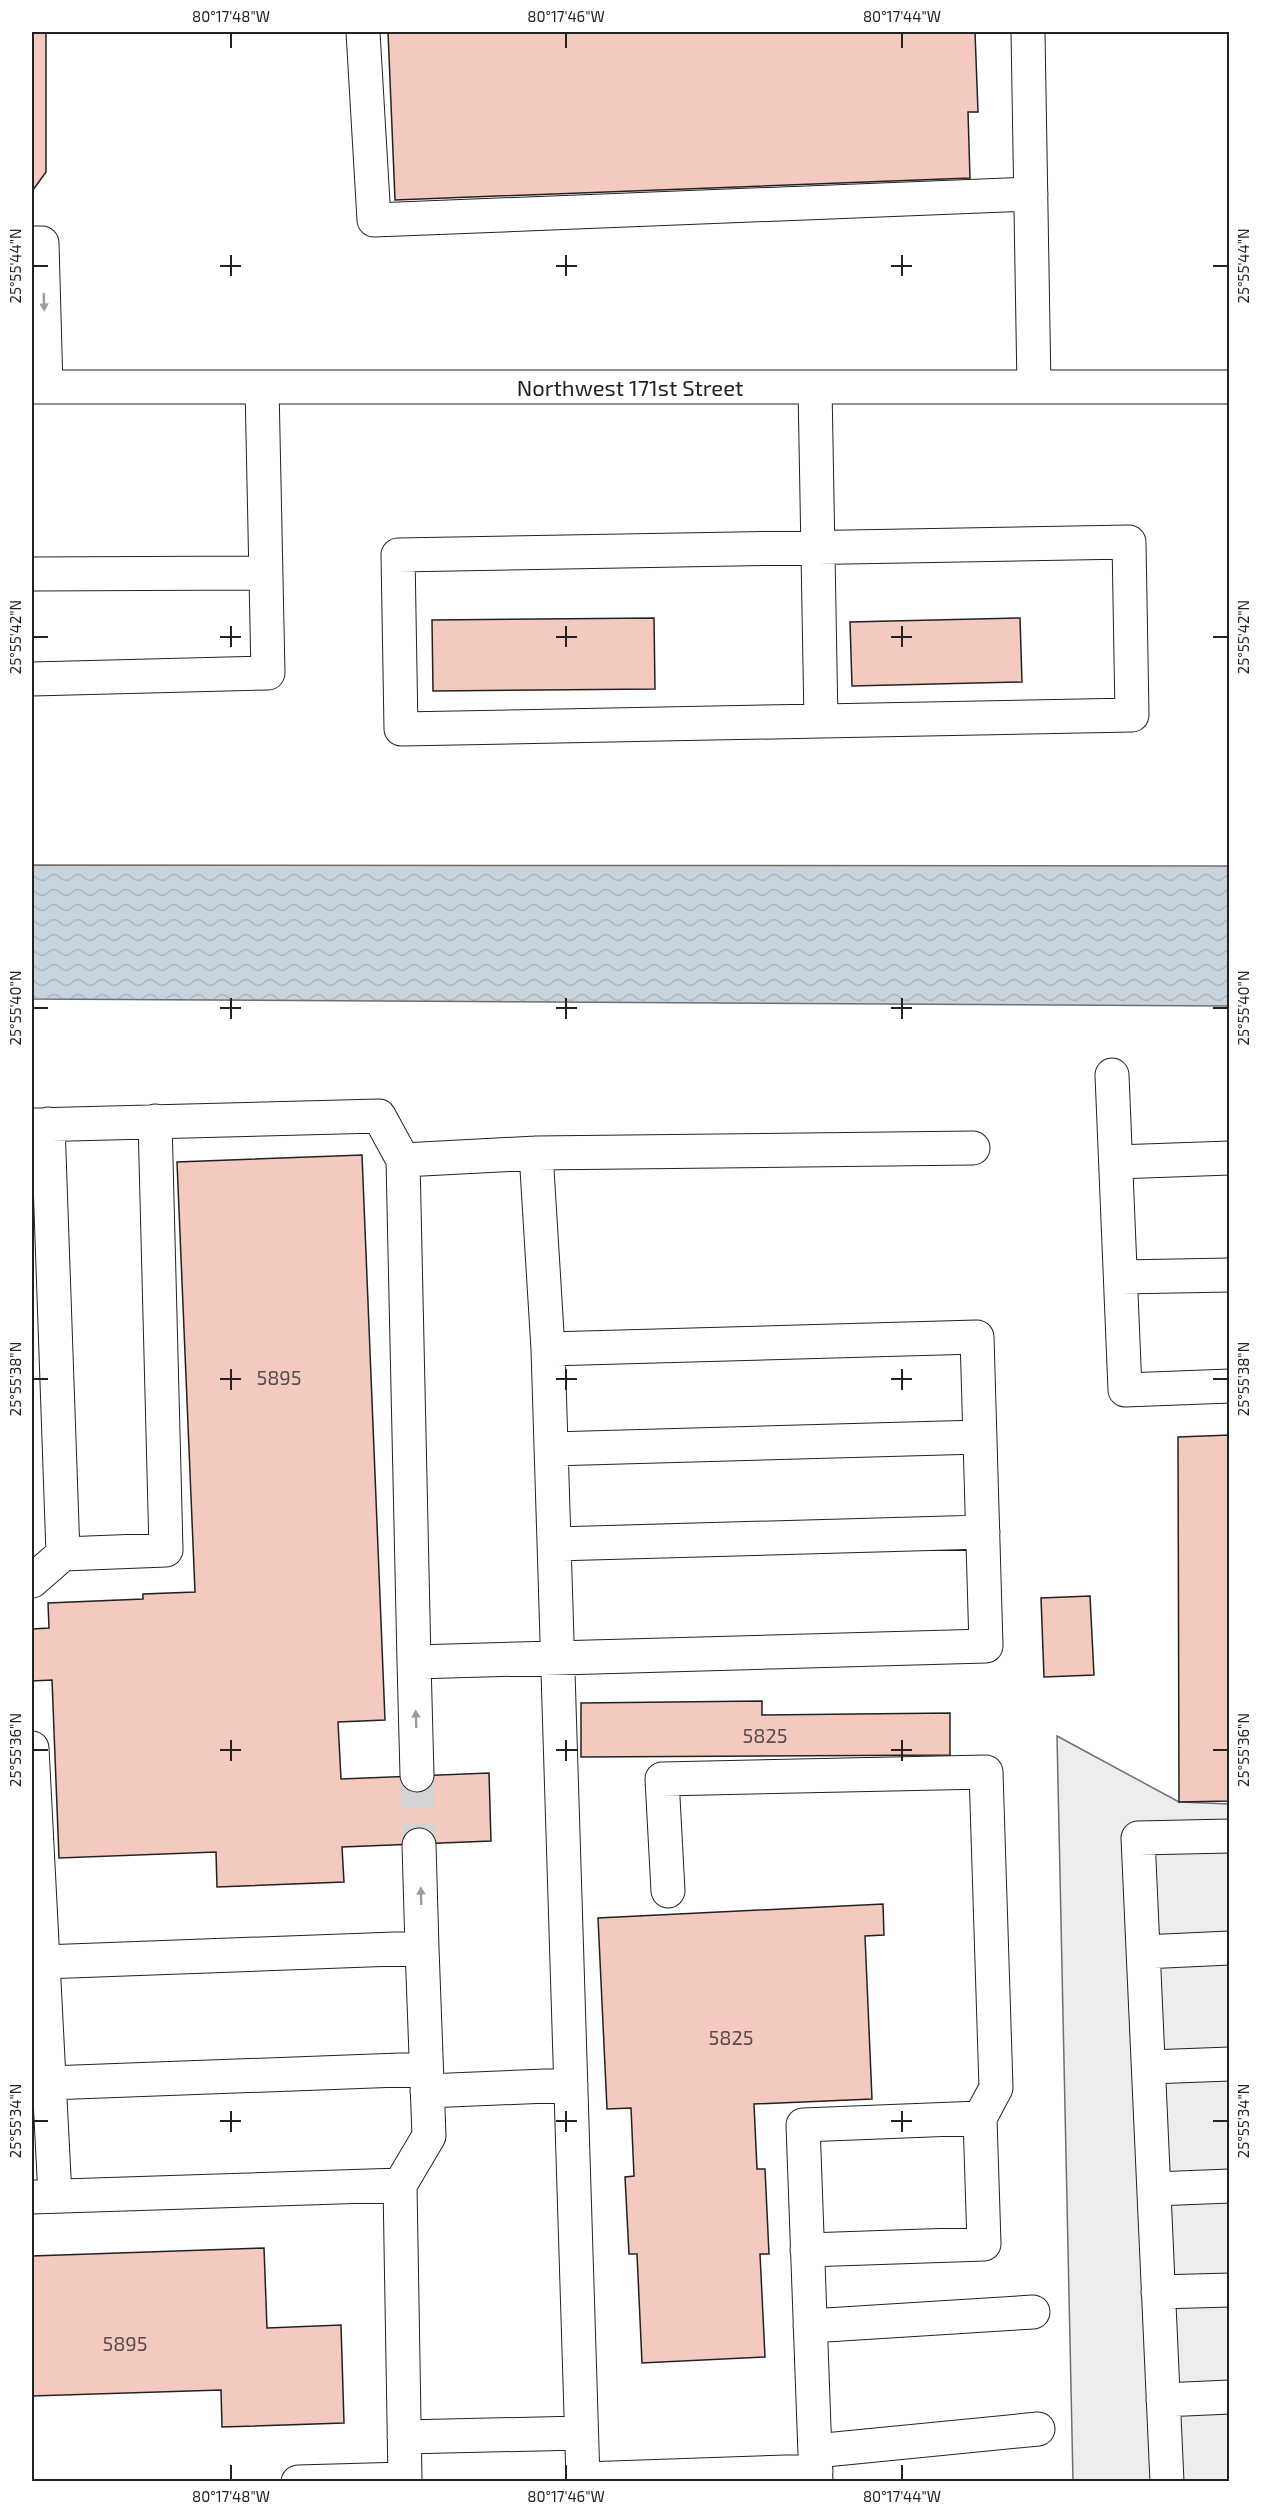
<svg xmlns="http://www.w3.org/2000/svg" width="1261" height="2513" font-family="'Exo 2',sans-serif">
<defs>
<pattern id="water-waves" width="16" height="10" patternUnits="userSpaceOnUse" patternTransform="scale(1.5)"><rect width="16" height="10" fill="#c7d3dd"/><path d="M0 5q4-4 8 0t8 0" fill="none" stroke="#abb5bd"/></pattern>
</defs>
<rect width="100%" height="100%" fill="#fff"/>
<path fill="#ededed" stroke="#6f6f6f" stroke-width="1.5" d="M 1057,1736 L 1179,1802 L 1229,1804 L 1229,2481 L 1073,2481 Z"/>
<path fill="url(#water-waves)" stroke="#6f6f6f" stroke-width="1.5" d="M 32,865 L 1229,866 L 1229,1006 L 32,999 Z"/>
<path fill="#f3c9c0" stroke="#222" stroke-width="1.5" d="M 32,32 L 46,32 L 46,172 L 33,190 Z
M 388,32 L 975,32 L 978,112 L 968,112 L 970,178 L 395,200 Z
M 654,618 L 655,689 L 433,691 L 432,620 Z
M 1020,618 L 1022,682 L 852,686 L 850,622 Z
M 362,1155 L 385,1720 L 338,1722 L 341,1779 L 489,1773 L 491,1841 L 342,1847 L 344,1882 L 217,1887 L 216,1852 L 59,1858 L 52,1680 L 32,1681 L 32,1629 L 49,1628 L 48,1603 L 143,1599 L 143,1594 L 195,1592 L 177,1162 Z
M 1230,1435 L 1230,1801 L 1179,1802 L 1178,1437 Z
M 1090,1596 L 1094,1675 L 1044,1677 L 1041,1598 Z
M 762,1701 L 762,1715 L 950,1713 L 950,1755 L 581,1757 L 581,1703 Z
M 883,1904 L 884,1935 L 865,1936 L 872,2099 L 754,2104 L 757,2169 L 765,2169 L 769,2254 L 760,2254 L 765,2357 L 642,2363 L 637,2254 L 629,2254 L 625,2177 L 634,2176 L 631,2108 L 607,2109 L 598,1918 Z
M 264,2248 L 267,2328 L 341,2325 L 344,2423 L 222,2427 L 221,2390 L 32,2396 L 32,2256 Z"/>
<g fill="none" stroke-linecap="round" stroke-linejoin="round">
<path stroke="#d3d3d3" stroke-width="33" stroke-dasharray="33 16" stroke-linecap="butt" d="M 417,1775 L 419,1845"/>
<defs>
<path id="minor" d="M 363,32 L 374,220 L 1031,194
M 1028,32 L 1034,387
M 32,243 L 42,243 L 46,387
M 32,387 L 1230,387
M 815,387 L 821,721 L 1132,715 L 1129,542 L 398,555 L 401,729 L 821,721
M 32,574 L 266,573
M 32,679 L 268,673 L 262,387
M 1112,1075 L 1125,1390 L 1230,1386
M 32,1125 L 379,1116 L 403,1160
M 536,1153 L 403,1160 L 414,1662 L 986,1646 L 977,1337 L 548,1349
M 1116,1162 L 1230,1158
M 1121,1277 L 1230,1275
M 551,1449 L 980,1437
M 554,1544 L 983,1532
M 63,1554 L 166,1550 L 155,1121
M 32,1581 L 63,1554 L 48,1124
M 414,1662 L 417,1775
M 32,1748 L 43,1962
M 419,1845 L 422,1948
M 668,1891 L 662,1779 L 986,1772 L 996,2088 L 980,2118
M 1143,1952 L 1230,1948
M 1149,2067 L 1230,2064
M 49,2083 L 426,2069
M 427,2091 L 571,2085
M 1154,2189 L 1230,2186
M 55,2196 L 43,1962 L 422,1948 L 429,2136 L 400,2185
M 32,2197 L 400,2185 L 405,2479 L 298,2482
M 807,2250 L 984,2244 L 980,2118 L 803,2125 L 816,2482
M 1158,2292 L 1230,2290
M 810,2326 L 1033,2312
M 1163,2400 L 1230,2397
M 404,2437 L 581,2433
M 815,2451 L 1038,2429
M 816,2471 L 583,2479 L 548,1349 L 536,1153 L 973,1148
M 1167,2482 L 1138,1838 L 1230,1836"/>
</defs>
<use href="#minor" stroke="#222" stroke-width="35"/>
<use href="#minor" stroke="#fff" stroke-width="33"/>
</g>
<defs><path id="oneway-solid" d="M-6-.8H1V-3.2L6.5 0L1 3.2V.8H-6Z" transform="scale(1.5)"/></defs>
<g fill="#9c9c9c">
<use href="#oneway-solid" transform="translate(44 302) rotate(88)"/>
<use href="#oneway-solid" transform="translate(416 1719) rotate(-92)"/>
<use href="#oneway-solid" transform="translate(421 1896) rotate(-92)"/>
</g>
<path fill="none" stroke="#222" stroke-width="2" d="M 231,33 L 231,48M 566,33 L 566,48M 902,33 L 902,48M 231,255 L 231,276M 566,255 L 566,276M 902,255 L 902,276M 33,266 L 48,266M 220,266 L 241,266M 556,266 L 577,266M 891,266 L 912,266M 1213,266 L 1228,266M 231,626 L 231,647M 566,626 L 566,647M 902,626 L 902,647M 33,637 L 48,637M 220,637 L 241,637M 556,637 L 577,637M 891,637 L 912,637M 1213,637 L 1228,637M 231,998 L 231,1019M 566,998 L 566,1019M 902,998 L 902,1019M 33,1008 L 48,1008M 220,1008 L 241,1008M 556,1008 L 577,1008M 891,1008 L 912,1008M 1213,1008 L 1228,1008M 231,1369 L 231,1390M 566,1369 L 566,1390M 902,1369 L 902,1390M 33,1379 L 48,1379M 220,1379 L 241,1379M 556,1379 L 577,1379M 891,1379 L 912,1379M 1213,1379 L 1228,1379M 231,1740 L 231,1761M 566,1740 L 566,1761M 902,1740 L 902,1761M 33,1750 L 48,1750M 220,1750 L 241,1750M 556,1750 L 577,1750M 891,1750 L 912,1750M 1213,1750 L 1228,1750M 231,2111 L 231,2132M 566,2111 L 566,2132M 902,2111 L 902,2132M 33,2121 L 48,2121M 220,2121 L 241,2121M 556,2121 L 577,2121M 891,2121 L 912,2121M 1213,2121 L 1228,2121M 231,2465 L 231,2480M 566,2465 L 566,2480M 902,2465 L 902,2480"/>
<g text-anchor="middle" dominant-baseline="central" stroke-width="4.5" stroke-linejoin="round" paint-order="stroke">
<g font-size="20" fill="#564c4a">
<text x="279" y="1377">5895</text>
<text x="765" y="1735">5825</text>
<text x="731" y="2037">5825</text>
<text x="125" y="2343">5895</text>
</g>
<g font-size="22" fill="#222" stroke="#fff">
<text x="630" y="387">Northwest 171st Street</text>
</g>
</g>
<rect width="1261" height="2513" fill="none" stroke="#ffffff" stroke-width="66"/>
<rect x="33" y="33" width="1195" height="2447" fill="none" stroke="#222" stroke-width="2"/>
<g font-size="15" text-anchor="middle" fill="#222">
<text x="231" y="22">80°17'48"W</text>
<text x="566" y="22">80°17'46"W</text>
<text x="902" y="22">80°17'44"W</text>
<text transform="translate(16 266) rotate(-90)" y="5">25°55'44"N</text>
<text transform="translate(1244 266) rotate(-90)" y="5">25°55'44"N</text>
<text transform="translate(16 637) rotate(-90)" y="5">25°55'42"N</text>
<text transform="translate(1244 637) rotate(-90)" y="5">25°55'42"N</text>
<text transform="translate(16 1008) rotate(-90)" y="5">25°55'40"N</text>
<text transform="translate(1244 1008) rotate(-90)" y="5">25°55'40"N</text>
<text transform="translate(16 1379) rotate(-90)" y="5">25°55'38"N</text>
<text transform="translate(1244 1379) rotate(-90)" y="5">25°55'38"N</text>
<text transform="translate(16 1750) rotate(-90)" y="5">25°55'36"N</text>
<text transform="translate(1244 1750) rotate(-90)" y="5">25°55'36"N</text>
<text transform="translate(16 2121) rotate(-90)" y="5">25°55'34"N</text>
<text transform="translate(1244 2121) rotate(-90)" y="5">25°55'34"N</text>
<text x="231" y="2502">80°17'48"W</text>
<text x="566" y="2502">80°17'46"W</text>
<text x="902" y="2502">80°17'44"W</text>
</g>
</svg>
